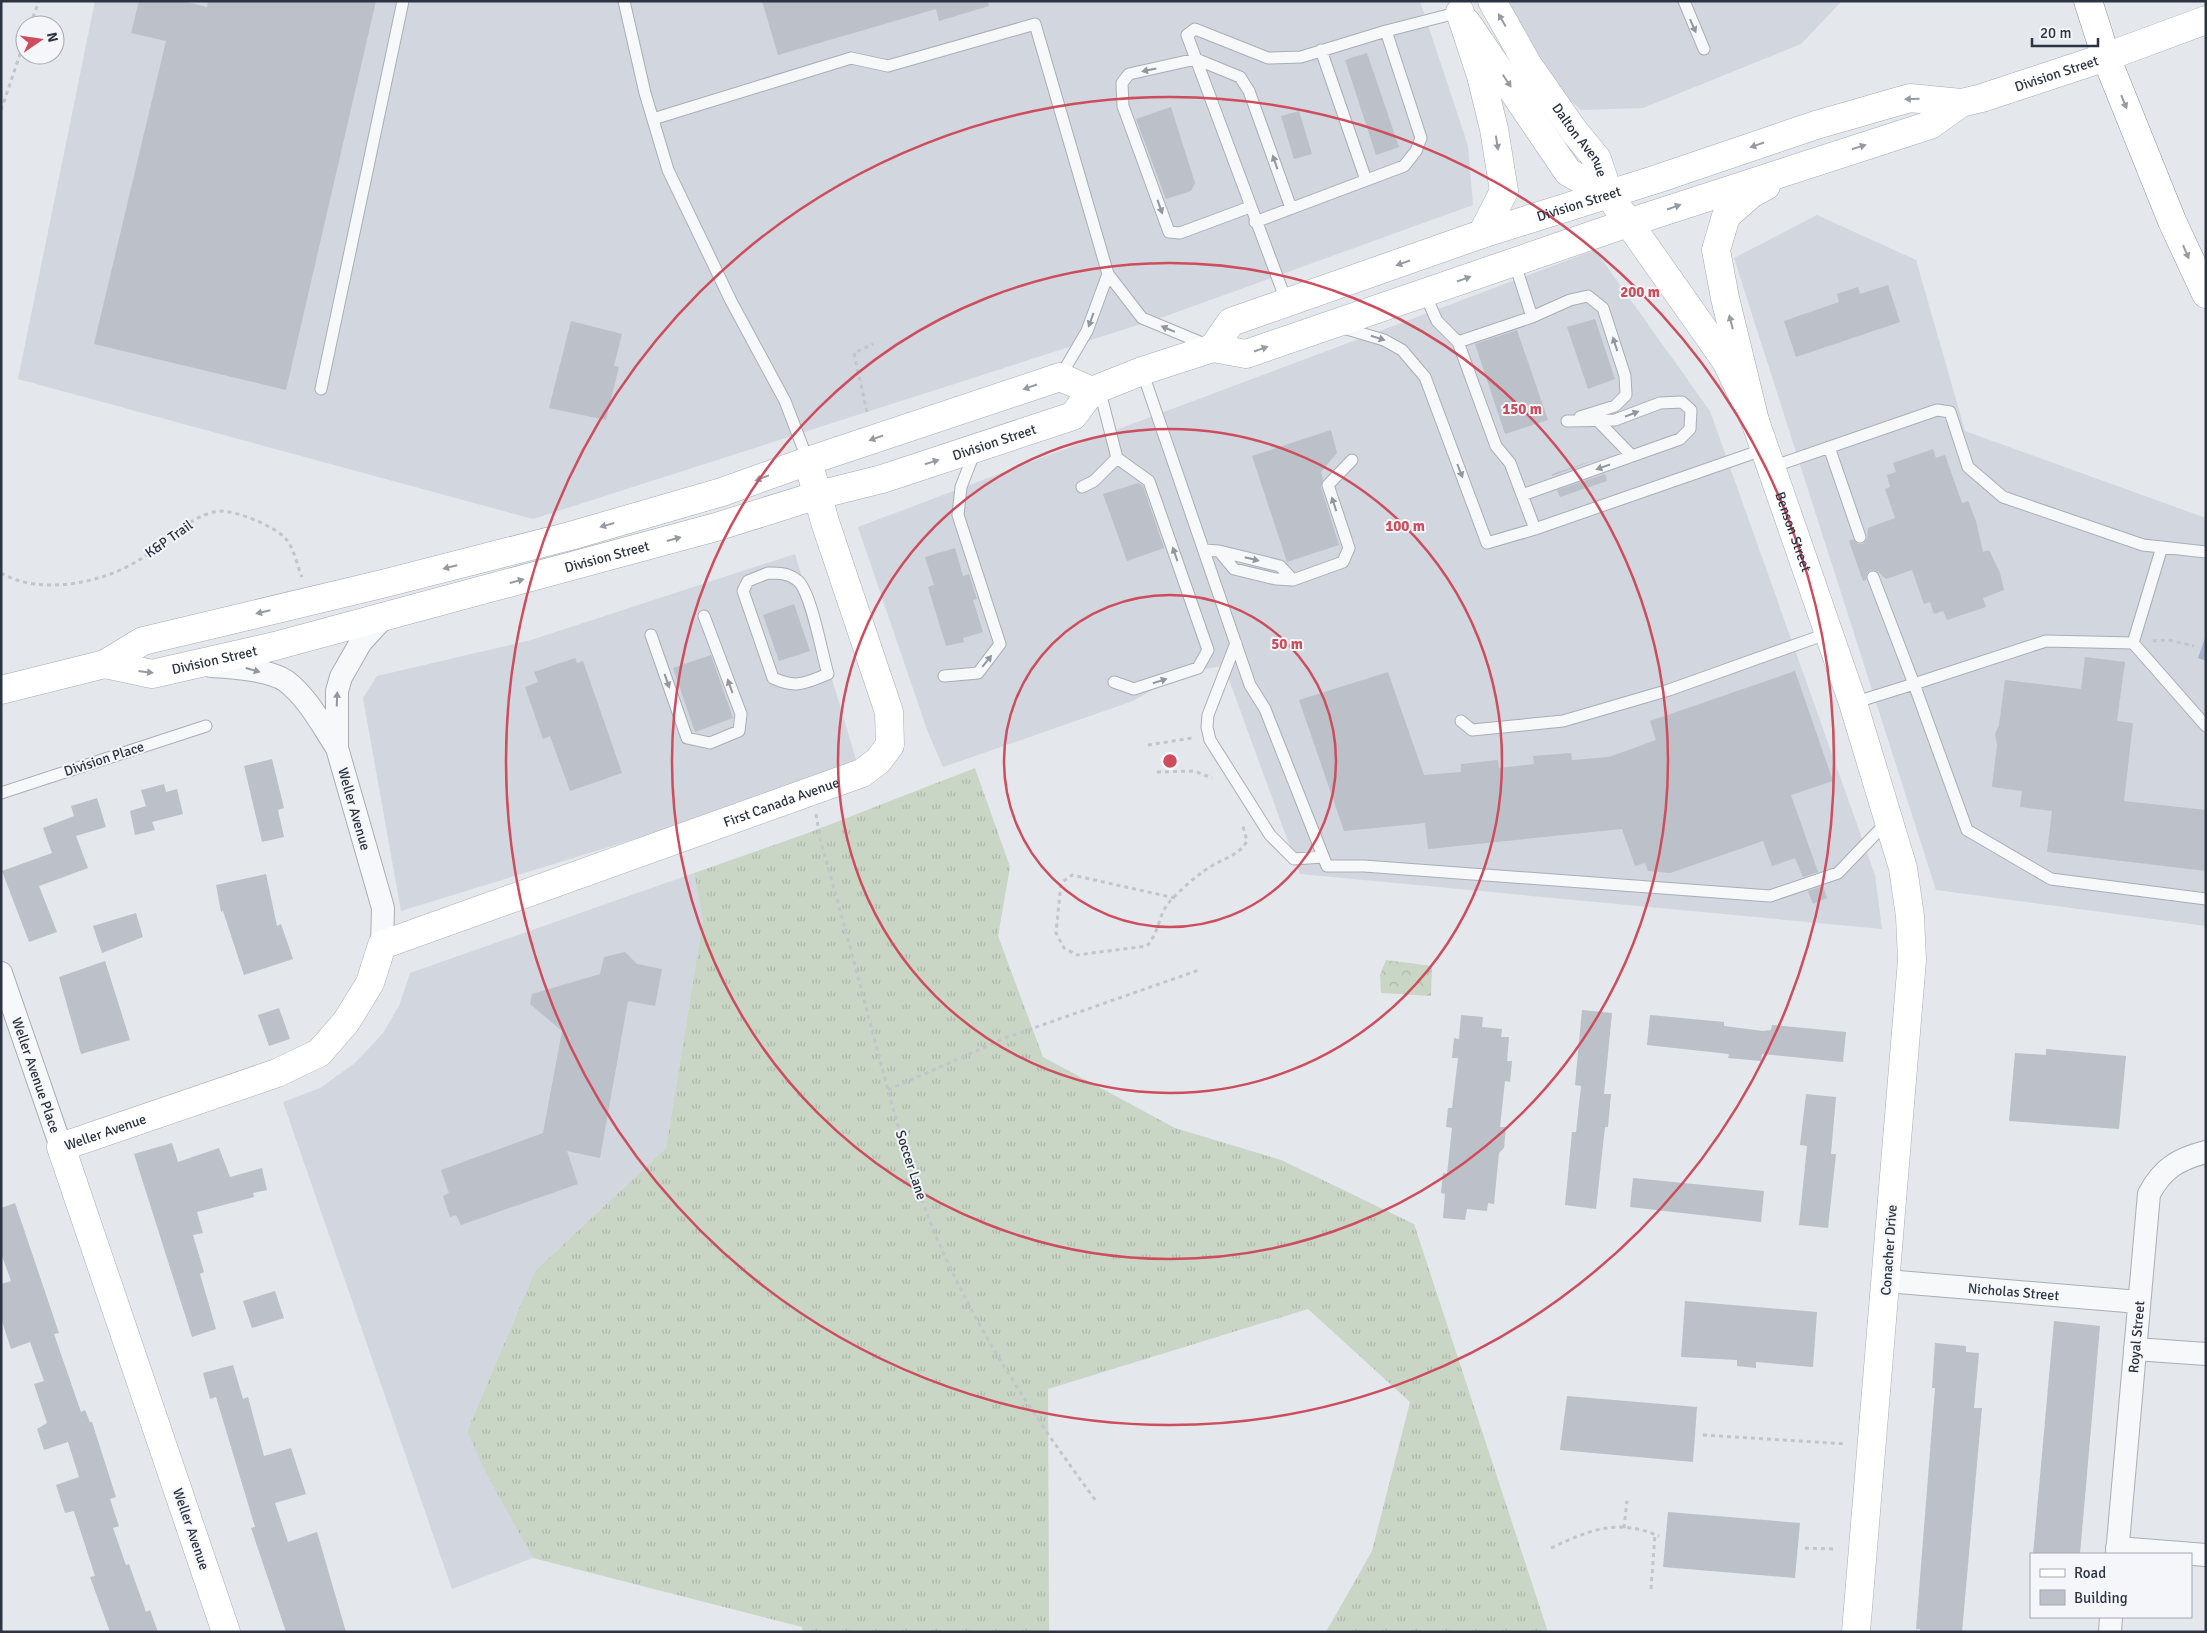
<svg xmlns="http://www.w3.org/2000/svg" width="2207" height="1633" font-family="Signika,sans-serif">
<defs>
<pattern id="grass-tufts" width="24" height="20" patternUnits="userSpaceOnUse" patternTransform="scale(1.25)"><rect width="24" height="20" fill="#c9d5c5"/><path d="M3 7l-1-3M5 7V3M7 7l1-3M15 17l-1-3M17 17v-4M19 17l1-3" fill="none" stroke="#adb7aa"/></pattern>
<pattern id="forest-crowns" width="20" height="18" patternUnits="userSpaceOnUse" patternTransform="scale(1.25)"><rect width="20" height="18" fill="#c9d5c5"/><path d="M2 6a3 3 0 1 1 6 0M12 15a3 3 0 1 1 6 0" fill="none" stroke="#adb7aa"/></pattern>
</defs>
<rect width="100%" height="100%" fill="#e4e7ec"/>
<path fill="#d2d6de" d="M 95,1 L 1420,1 L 1468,146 L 1473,205 L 1166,316 L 533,519 L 18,379 Z
M 1497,1 L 1842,1 L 1801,44 L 1643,108 L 1581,110 L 1537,70 Z
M 1817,215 L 1916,260 L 1965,431 L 2206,518 L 2206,926 L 1936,890 L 1734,258 Z
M 1595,250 L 1710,411 L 1875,875 L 1882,929 L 1300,874 L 1224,666 L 1184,672 L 1133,701 L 943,767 L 927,730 L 858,527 Z
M 795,554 L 859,770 L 401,911 L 363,698 L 377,676 L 531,640 Z
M 694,873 L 703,919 L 666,1148 L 535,1271 L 467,1431 L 533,1558 L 452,1589 L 283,1102 L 320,1088 L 355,1063 L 383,1033 L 399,1006 L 410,973 Z"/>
<path fill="url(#grass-tufts)" d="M 975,768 L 1010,867 L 998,936 L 1043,1057 L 1175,1128 L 1281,1160 L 1414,1224 L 1548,1632 L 1326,1632 L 1372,1551 L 1410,1402 L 1308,1309 L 1048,1389 L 1049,1632 L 803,1632 L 802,1627 L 533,1558 L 486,1473 L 467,1431 L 535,1271 L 666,1148 L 703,919 L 694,873 L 808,833 Z"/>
<path fill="url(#forest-crowns)" d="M 1386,960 L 1432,966 L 1431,996 L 1381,993 L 1380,975 Z"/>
<path fill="#a0b4cb" d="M 2206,635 L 2206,661 L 2198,658 Z"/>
<path fill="#bbc0c9" d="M 139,1 L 183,1 L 207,7 L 208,1 L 376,1 L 286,390 L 94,344 L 166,41 L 131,33 Z
M 762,1 L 988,1 L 989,6 L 939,21 L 936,9 L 778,55 Z
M 1367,53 L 1399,147 L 1376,155 L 1345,60 Z
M 1171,107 L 1195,183 L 1191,191 L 1166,199 L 1136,119 Z
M 1299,111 L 1312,154 L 1294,159 L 1281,116 Z
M 1888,285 L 1900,322 L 1796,357 L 1784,321 L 1839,302 L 1837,294 L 1858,287 L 1860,294 Z
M 1595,319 L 1615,379 L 1588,389 L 1567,327 Z
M 571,321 L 622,334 L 614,366 L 619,367 L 606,420 L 549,408 Z
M 1517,330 L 1548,420 L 1505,434 L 1475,344 Z
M 1331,430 L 1337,453 L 1321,472 L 1323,479 L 1321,487 L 1339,545 L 1287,562 L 1252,456 Z
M 1933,449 L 1936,458 L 1945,455 L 1962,503 L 1968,501 L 1976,521 L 1983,552 L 1989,550 L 2000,573 L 2004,590 L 1983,598 L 1986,607 L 1947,620 L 1943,611 L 1934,614 L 1930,602 L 1924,604 L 1912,570 L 1886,579 L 1877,571 L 1871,570 L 1867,573 L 1866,580 L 1863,581 L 1849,541 L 1853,539 L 1858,544 L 1863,544 L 1867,539 L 1868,528 L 1895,518 L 1885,489 L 1890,487 L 1887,475 L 1896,472 L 1893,463 Z
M 1600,458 L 1552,476 L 1552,474 Z
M 1605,474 L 1607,481 L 1560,497 L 1557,490 Z
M 1138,483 L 1143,486 L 1164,548 L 1127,561 L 1103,494 Z
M 955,548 L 963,576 L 969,574 L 977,599 L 973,600 L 983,632 L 963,638 L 964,642 L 946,646 L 928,587 L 934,585 L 925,557 Z
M 794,604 L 810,651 L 779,661 L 763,615 Z
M 711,655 L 733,718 L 695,732 L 673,668 Z
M 2085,657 L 2125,662 L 2117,721 L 2133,723 L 2124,801 L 2206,810 L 2206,871 L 2047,852 L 2052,811 L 2020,807 L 2022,791 L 1992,787 L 1997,745 L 1995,734 L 1999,725 L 2005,680 L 2081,689 Z
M 575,658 L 577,663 L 583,661 L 622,773 L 570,791 L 550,736 L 543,739 L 525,687 L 538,682 L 534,672 Z
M 1795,671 L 1833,781 L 1791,795 L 1818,872 L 1803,877 L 1795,858 L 1772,866 L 1763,841 L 1670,873 L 1648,871 L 1645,863 L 1635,866 L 1622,829 L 1428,849 L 1425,823 L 1344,831 L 1299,700 L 1388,672 L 1424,775 L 1461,772 L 1461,764 L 1498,760 L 1499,768 L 1534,764 L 1533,756 L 1571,753 L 1572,760 L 1609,757 L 1656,740 L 1650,721 Z
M 272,759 L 284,808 L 278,810 L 284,837 L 262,842 L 244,766 Z
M 164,784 L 166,792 L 177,789 L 183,814 L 152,822 L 155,830 L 135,835 L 130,811 L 146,806 L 141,790 Z
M 97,798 L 106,827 L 76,836 L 88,868 L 39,886 L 57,932 L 29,942 L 2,871 L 52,853 L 43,828 L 74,816 L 71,806 Z
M 266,874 L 277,926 L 281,924 L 293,959 L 244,975 L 223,911 L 221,912 L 216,885 Z
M 1823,886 L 1827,898 L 1813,904 L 1808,891 Z
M 136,913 L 143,937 L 102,953 L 93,926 Z
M 625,952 L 637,964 L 662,969 L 655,1006 L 628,1001 L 600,1158 L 567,1151 L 578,1184 L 461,1225 L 456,1215 L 450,1217 L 443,1196 L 449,1193 L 441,1170 L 543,1133 L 562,1031 L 530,1004 L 532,994 L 600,974 L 604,957 Z
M 105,961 L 130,1040 L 81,1054 L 59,977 Z
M 279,1008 L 290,1039 L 269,1046 L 258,1015 Z
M 1582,1010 L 1612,1013 L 1604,1094 L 1611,1094 L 1608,1127 L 1605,1127 L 1596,1209 L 1565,1205 L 1572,1132 L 1576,1132 L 1581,1086 L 1575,1085 Z
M 1461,1015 L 1483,1017 L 1482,1027 L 1502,1029 L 1501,1037 L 1509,1037 L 1507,1061 L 1512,1061 L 1510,1082 L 1505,1081 L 1500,1127 L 1506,1127 L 1504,1148 L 1499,1153 L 1494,1204 L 1488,1203 L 1487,1211 L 1467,1209 L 1465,1220 L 1443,1218 L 1445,1194 L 1441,1193 L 1443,1173 L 1447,1174 L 1452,1128 L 1446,1127 L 1448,1108 L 1452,1108 L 1458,1058 L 1452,1058 L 1454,1038 L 1459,1039 Z
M 1650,1015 L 1724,1022 L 1724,1026 L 1763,1031 L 1771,1030 L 1772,1025 L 1846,1032 L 1843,1062 L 1762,1054 L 1761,1061 L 1728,1058 L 1729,1054 L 1647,1045 Z
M 2046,1049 L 2126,1056 L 2119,1129 L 2009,1121 L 2015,1053 L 2046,1055 Z
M 1806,1094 L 1836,1097 L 1831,1154 L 1836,1154 L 1828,1228 L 1799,1225 L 1807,1146 L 1800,1145 Z
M 172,1143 L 178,1162 L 219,1148 L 230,1177 L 262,1168 L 267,1190 L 253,1193 L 254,1197 L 197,1212 L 203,1233 L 193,1235 L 204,1272 L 200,1274 L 216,1329 L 192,1337 L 134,1154 Z
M 1633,1178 L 1764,1191 L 1761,1222 L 1630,1207 Z
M 15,1203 L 59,1333 L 54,1334 L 81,1412 L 85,1410 L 90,1422 L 92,1422 L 116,1497 L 110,1499 L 119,1526 L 113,1528 L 126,1565 L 129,1564 L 146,1612 L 150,1610 L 158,1632 L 110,1632 L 90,1577 L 95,1576 L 74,1511 L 65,1513 L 56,1485 L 79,1477 L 68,1442 L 44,1450 L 37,1429 L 47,1423 L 34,1384 L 44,1381 L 30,1342 L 11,1349 L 1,1318 L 1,1284 L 11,1281 L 1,1253 L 1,1208 Z
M 275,1291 L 284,1318 L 252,1328 L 243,1301 Z
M 1685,1301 L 1817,1312 L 1813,1367 L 1756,1362 L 1756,1368 L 1737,1366 L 1737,1360 L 1681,1357 Z
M 2054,1321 L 2100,1326 L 2080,1554 L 2033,1554 Z
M 1935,1343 L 1966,1346 L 1966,1352 L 1979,1353 L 1974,1408 L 1982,1408 L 1962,1632 L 1920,1632 L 1920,1629 L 1916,1629 L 1935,1388 L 1932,1388 Z
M 233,1365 L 243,1399 L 248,1397 L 264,1456 L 291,1448 L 306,1494 L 275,1503 L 288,1542 L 317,1532 L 346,1632 L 286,1632 L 251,1528 L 255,1527 L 216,1397 L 210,1399 L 203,1373 Z
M 1567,1396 L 1697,1407 L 1693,1462 L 1560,1450 Z
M 1668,1512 L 1800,1523 L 1795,1578 L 1663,1567 Z"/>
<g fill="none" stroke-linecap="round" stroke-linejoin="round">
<defs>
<path id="lane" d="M 624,1 L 645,93 L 668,170 L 731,301 L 785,401 L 808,461
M 1684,1 L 1704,49
M 1321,50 L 1366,180
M 653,119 L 851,58 L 888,66 L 1035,24 L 1108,274 L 1142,318 L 1207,345
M 1250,207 L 1180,233 L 1169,232 L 1123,106 L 1122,83 L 1129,74 L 1196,59 L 1240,77 L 1249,91 L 1291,208
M 1255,222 L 1404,166 L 1416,151 L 1421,138 L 1386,31
M 1424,292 L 1437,321 L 1458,342 L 1532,317 L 1514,261
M 1287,303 L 1187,35 L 1195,29 L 1268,58 L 1301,57 L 1386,31 L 1460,12
M 1532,317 L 1570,300 L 1588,296 L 1603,308 L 1625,376 L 1626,395 L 1615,406 L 1580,417
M 1340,327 L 1384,340 L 1402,350 L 1425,377 L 1487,543 L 1535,529 L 1765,449
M 1458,342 L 1496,446 L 1510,463 L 1535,529
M 1142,371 L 1250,685 L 1265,709 L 1327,866 L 1364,866 L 1770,896 L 1838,873 L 1887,822
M 1060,377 L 1087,331 L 1108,274
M 321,389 L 403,1
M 1598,421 L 1632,456
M 1829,447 L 1860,537
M 1772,467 L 1937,410 L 1950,412 L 1968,467 L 2003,497 L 2143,545 L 2206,552
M 1082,487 L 1094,481 L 1117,458 L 1099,388
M 1522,495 L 1680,439 L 1690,429 L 1691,410 L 1682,402 L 1660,403 L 1615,420 L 1567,421
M 1204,550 L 1219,551 L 1280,566 L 1293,580 L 1343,562 L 1349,548 L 1328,485 L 1352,460
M 1219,551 L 1234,569 L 1276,579 L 1293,580
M 768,573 C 779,573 788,573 797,580 C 811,590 822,655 828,674 C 805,683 797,689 773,678 L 743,591 L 748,581 Z
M 1873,577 L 1914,684 L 2046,641 L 2133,643 L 2162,547
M 651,635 L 687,738 L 710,743 L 739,731 L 741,714 L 704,616
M 1236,643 L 1208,715 L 1207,727 L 1210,740 L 1270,835 L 1294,859 L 1323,857
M 2133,643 L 2206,726
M 944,676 L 978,673 L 1000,644 L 958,515 L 961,487 L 975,451
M 1114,682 L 1134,689 L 1198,668 L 1208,650 L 1149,481 L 1117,458
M 1853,703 L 1914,684 L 1967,830 L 2051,879 L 2206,899
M 1461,721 L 1472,730 L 1563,721 L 1669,690 L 1829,633
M 1,793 L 206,726"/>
<g id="street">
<path d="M 211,666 C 231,667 269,669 286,681 C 308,698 322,725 337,748"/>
<path d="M 382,945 L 383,908 L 337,748 L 337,691 L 341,677 L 361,642 L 385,616"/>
<path id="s1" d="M 1,973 L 61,1147"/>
<path id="s2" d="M 1886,1281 L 2139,1302"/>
<path d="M 2135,1349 L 2206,1354"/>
<path d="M 2117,1548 L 2206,1555"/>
<path id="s3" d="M 2117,1554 L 2149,1194 C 2162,1169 2178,1159 2206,1152"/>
<path d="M 2110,1632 L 2111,1617"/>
</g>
<g id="secondary">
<path id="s4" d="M 1492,1 L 1528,65 L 1574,131 L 1597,159 L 1609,195 L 1726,361 L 1755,421 L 1853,703 L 1903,868 L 1910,916 L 1912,960 L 1856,1632"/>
<path d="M 1467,23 L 1568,172 L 1609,195"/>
<path id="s5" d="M 226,1632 L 61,1147 L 277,1073 L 319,1053 L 346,1022 L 370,983 L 382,945 L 862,773 L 878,761 L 890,745 L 889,712 L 825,522 L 808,461"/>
</g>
<g id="primary">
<path d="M 1460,12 L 1481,76 L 1494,129 L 1504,191 L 1482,234"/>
<path id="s6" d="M 1213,348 L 1231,322 L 1482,234 L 1657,179 L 1816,125 L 1910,98 L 1961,103 L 1982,98 L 2106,57 L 2206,20"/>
<path d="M 1755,421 L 1725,298 L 1716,250 L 1726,216 L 1751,194 L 1766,186"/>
<path id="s7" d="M 105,664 L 152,674 L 275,646 L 716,527 L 818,495 L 882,479 L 1073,416 L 1092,391 L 1142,371 L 1213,348 L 1246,354 L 1628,223 L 1930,125 L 1961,103"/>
<path d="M 1,690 L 105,664 L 143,641 L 382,584 L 570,536 L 722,492 L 808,461 L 1060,377 L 1092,391"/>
</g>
<path id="highway" d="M 2088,1 L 2106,57 L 2172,221 L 2206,294"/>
</defs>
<use href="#lane" stroke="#a9aeb6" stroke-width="13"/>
<use href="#street" stroke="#a9aeb6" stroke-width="24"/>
<use href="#secondary" stroke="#a9aeb6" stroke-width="29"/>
<use href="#primary" stroke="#a3abb7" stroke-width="29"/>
<use href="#highway" stroke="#8c94a2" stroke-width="29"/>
<path stroke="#c2c5cb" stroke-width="3" stroke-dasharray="4 4" stroke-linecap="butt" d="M 30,25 L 39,1
M 1,110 L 25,40
M 867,412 L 854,353 L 873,344
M 1,573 C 40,596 103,583 139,560 C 160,547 180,526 202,516 C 207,514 215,511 220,511 C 237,511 275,526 286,539 C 294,548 297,566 302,577
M 2153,641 L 2169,640 L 2194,646
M 1148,745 L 1192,738
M 1157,772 L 1194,771 L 1212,778
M 816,814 L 820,839 C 842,915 862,992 882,1068 C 900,1134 918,1200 947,1261 C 987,1347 1040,1425 1096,1501
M 1175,898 L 1072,875 L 1061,883 L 1056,933 L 1064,948 L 1077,955 L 1147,946 C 1159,932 1158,918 1167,905 C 1174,895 1194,878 1204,871 C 1217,860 1239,857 1247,841 L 1243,826
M 888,1090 L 1005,1038 L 1199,970
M 1703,1435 L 1845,1444
M 1624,1528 L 1627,1501
M 1551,1548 C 1590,1530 1617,1518 1659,1536
M 1805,1548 L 1835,1549
M 1651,1589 L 1655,1534"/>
<use href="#lane" stroke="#f7f8fa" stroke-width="11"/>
<use href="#street" stroke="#f7f8fa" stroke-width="22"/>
<use href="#secondary" stroke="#fff" stroke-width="28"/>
<use href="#primary" stroke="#fff" stroke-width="28"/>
<use href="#highway" stroke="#fff" stroke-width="28"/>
</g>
<defs><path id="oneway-solid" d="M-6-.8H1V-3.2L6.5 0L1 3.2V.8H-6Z" transform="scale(1.25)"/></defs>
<g fill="#969aa2">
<use href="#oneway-solid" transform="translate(1502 20) rotate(-120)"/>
<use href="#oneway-solid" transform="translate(1507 81) rotate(56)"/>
<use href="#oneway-solid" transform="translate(1912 99) rotate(178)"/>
<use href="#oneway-solid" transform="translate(2124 102) rotate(68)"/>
<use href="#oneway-solid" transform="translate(1497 143) rotate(81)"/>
<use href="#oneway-solid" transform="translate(1757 145) rotate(161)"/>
<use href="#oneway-solid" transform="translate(1859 147) rotate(-17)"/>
<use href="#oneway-solid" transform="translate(1674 207) rotate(-19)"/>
<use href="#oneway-solid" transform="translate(2186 252) rotate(67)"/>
<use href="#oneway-solid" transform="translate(1403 263) rotate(161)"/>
<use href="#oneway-solid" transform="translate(1464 279) rotate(-19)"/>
<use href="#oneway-solid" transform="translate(1731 322) rotate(-104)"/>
<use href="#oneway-solid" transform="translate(1261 349) rotate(-19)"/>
<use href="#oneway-solid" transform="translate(1030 387) rotate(161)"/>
<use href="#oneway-solid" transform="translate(876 438) rotate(161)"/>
<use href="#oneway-solid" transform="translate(932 462) rotate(-18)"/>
<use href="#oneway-solid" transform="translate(762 478) rotate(159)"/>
<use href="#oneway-solid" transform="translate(607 525) rotate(164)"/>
<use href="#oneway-solid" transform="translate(674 539) rotate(-15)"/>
<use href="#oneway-solid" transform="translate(450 567) rotate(166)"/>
<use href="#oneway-solid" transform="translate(517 581) rotate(-15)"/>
<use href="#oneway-solid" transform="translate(263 612) rotate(167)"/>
<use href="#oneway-solid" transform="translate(146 672) rotate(7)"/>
</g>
<g fill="#92969f">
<use href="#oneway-solid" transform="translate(1693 26) rotate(66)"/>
<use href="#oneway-solid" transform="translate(1149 70) rotate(168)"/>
<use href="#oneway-solid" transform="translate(1275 162) rotate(-109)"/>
<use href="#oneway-solid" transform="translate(1160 207) rotate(70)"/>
<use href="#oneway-solid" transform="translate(1091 320) rotate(110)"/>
<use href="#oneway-solid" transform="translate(1168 329) rotate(-157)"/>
<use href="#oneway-solid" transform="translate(1378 338) rotate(18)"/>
<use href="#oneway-solid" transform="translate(1615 344) rotate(-108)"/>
<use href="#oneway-solid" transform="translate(1632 414) rotate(-21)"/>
<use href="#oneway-solid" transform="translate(1603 467) rotate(161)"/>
<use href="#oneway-solid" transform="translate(1460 471) rotate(69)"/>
<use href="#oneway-solid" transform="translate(1334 504) rotate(-108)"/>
<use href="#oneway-solid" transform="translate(1175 554) rotate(-109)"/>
<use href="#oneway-solid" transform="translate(1252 559) rotate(14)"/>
<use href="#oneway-solid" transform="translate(987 661) rotate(-51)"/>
<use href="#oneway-solid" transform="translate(253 670) rotate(16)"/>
<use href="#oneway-solid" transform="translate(667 681) rotate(71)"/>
<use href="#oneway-solid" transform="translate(1160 681) rotate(-18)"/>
<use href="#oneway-solid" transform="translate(730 686) rotate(-110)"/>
<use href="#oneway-solid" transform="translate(337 699) rotate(-88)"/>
</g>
<g fill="none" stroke="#cd4d5d" stroke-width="2.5">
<circle cx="1170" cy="761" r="166"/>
<circle cx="1170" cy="761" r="332"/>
<circle cx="1170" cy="761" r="498"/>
<circle cx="1170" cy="761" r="664"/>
</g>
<g text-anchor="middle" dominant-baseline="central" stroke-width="4" stroke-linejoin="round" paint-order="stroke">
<g font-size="14" fill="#2c3444" stroke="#f4f6f9">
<text stroke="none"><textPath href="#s6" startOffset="898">Division Street</textPath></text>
<text stroke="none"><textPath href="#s4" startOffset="165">Dalton Avenue</textPath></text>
<text stroke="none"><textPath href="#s6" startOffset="399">Division Street</textPath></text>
<text stroke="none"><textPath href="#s7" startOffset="922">Division Street</textPath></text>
<text stroke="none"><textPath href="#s4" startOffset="615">Benson Street</textPath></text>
<text transform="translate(169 539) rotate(-35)">K&amp;P Trail</text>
<text stroke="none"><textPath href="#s7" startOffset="518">Division Street</textPath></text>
<text stroke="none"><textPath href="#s7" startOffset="112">Division Street</textPath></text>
<text transform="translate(104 759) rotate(-18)">Division Place</text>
<text stroke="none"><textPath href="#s5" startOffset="1338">First Canada Avenue</textPath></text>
<text transform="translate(354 809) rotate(74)">Weller Avenue</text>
<text stroke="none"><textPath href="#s1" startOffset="108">Weller Avenue Place</textPath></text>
<text stroke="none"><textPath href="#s5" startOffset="559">Weller Avenue</textPath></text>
<text transform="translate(911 1165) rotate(72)">Soccer Lane</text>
<text transform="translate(1889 1250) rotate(-86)">Conacher Drive</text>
<text stroke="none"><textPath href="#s2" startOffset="128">Nicholas Street</textPath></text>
<text stroke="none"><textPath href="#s3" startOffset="218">Royal Street</textPath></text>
<text transform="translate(191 1529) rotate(71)">Weller Avenue</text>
</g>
</g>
<circle cx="1170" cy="761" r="8" fill="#cd4d5d" stroke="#f4f6f9" stroke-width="2.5"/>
<g font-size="15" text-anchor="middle" font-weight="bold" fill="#cd4d5d" stroke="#f4f6f9" stroke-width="4" stroke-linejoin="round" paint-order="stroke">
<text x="1640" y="297">200 m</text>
<text x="1522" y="414">150 m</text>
<text x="1405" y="531">100 m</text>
<text x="1287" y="649">50 m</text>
</g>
<rect width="2207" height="1633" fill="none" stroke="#2c3444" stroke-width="5"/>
<rect x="2030" y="1553" width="162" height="65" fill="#f4f6f9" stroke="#a4a8b1"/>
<rect x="2040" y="1569" width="25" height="8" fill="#ffffff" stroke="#a4a8b1"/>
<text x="2074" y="1578" font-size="15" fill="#2c3444">Road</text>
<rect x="2040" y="1590" width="25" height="15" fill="#bbc0c9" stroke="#a4a8b1"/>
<text x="2074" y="1603" font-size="15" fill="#2c3444">Building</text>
<g transform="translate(40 40) rotate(77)"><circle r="24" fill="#f4f6f9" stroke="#a4a8b1"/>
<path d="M0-4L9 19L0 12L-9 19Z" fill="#cd4d5d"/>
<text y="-8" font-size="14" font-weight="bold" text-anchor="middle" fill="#2c3444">N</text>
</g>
<path d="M2032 38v8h66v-8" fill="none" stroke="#2c3444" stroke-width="2.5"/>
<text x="2040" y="38" font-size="15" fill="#2c3444" stroke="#f4f6f9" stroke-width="4" paint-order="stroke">20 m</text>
</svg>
